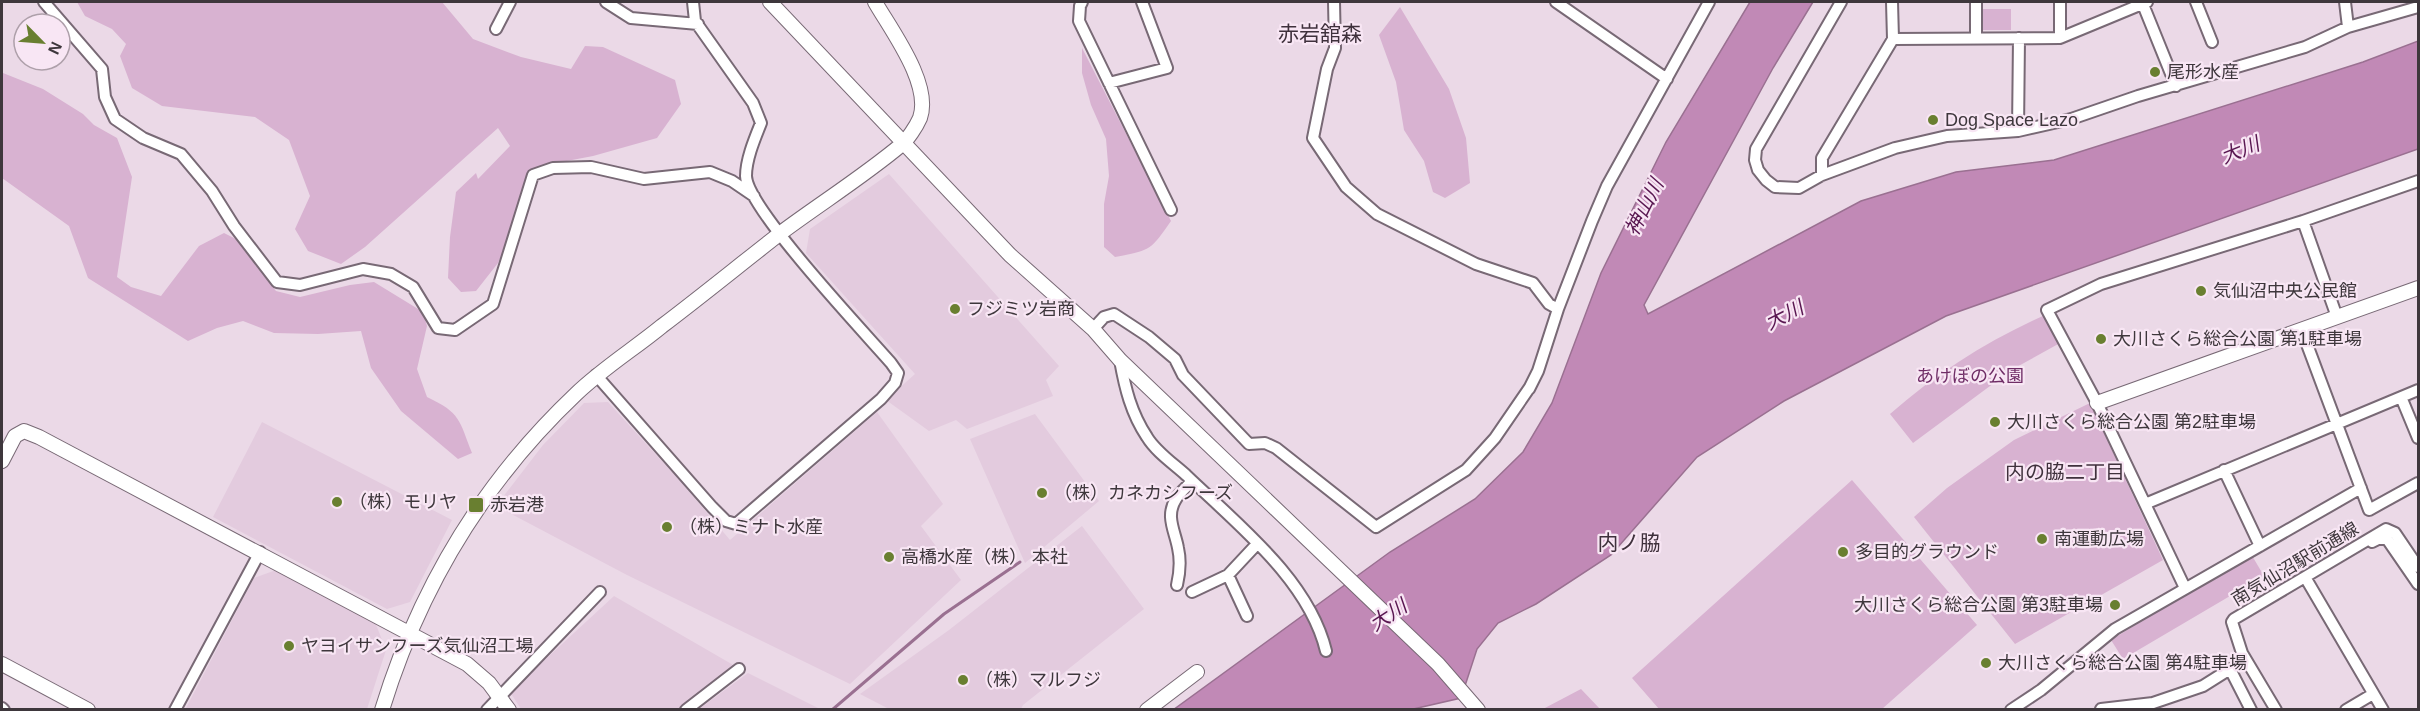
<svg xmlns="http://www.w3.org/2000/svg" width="2420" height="711" font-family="Helvetica,'Noto Sans JP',sans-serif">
<rect width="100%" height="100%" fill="#ebd9e7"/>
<path fill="#e3cbde" d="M 889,174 L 1059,366 L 1046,380 L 1053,396 L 967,429 L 956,420 L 929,431 L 886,400 L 915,374 L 806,253 L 810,229 Z
M 608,402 L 680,481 L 730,540 L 877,412 L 943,504 L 921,526 L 961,580 L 850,684 L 627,575 L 496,506 L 543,445 L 584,403 Z
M 1035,414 L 1099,501 L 1025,563 L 970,439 Z
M 262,422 L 452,520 L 410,602 L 387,609 L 213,517 Z
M 1082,526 L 1144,609 L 1023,705 L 1021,709 L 889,709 L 860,694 L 949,630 Z
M 276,570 L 375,622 L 386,650 L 367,709 L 185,710 L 254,578 Z
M 614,596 L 735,666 L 680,709 L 521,709 L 510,692 Z
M 748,673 L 820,709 L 699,709 Z"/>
<path fill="#d8b2d1" d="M 77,2 L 442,2 L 473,39 L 521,57 L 571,69 L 585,46 L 603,47 L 675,80 L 681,104 L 657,138 L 593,156 L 551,164 L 527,189 L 514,228 L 498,263 L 476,291 L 461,292 L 448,278 L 450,237 L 456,192 L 476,173 L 478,179 L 510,146 L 498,128 L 365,247 L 341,264 L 308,251 L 295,229 L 310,196 L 289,140 L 255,117 L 162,106 L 132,88 L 120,56 L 126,44 L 112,29 L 85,16 Z
M 1400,7 L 1449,89 L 1466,138 L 1470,183 L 1445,198 L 1433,192 L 1424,161 L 1404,130 L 1396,82 L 1379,35 Z
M 1982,9 L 2011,9 L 2011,30 L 1982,30 Z
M 1082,48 L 1171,221 C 1150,251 1151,250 1115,257 L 1104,247 L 1104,204 L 1109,176 L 1106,139 L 1091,105 L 1082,73 Z
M 2,69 L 3,73 L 43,89 L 83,114 L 94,125 L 117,138 L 132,177 L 117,277 L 131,287 L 161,296 L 199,246 L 224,233 L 238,240 L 252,261 L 276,291 L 300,297 L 350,285 L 374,282 L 423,312 L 427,326 L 417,369 L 427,397 C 461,413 459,420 472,453 L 458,459 L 401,411 L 371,368 L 361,331 L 318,334 L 274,333 L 243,321 L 217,328 L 188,341 L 88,278 L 69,226 L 2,178 Z
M 2045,315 L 2060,343 L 2013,369 L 1913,443 L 1890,414 C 1937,373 1987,341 2045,315 Z
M 2090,403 L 2163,560 L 2015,644 L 1914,517 L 1947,488 L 2014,440 Z
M 1852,480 L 1977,625 L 1882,709 L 1659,709 L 1632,678 Z
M 2251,554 L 2264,576 L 2123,659 L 2111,640 Z
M 1581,689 L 1600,709 L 1543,709 Z"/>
<path fill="#c189b6" stroke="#9a7091" stroke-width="1.5" d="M 1750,2 L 1813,2 L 1773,68 L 1644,305 L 1648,314 L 1861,201 L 1956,172 L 2054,160 L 2363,62 L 2418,41 L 2418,149 L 1946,316 L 1784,401 L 1697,457 L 1611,555 L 1536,604 L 1498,623 L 1477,649 L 1461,698 L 1409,710 L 1173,710 L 1390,552 L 1475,499 L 1523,452 L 1552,403 L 1601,273 L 1666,142 Z"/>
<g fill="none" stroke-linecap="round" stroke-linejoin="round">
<path stroke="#9a7091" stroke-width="3" d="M 832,710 L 944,614 L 1020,562"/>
<defs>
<path id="minor" d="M 44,2 L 102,69 L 105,97 L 115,119 L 143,138 L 181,154 L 212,191 L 234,226 L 277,282 L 300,285 L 363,269 L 391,274 L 413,287 L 438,328 L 455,330 L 493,304 L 533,175 L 553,168 L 591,167 L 644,179 L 710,172 L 732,181 L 754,196
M 606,2 L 631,18 L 698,24
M 1082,2 L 1080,6 L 1079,21 L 1171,210
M 1334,2 L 1335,48 L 1327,69 L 1313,138 L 1346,187 L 1377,214 L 1476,264 L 1533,283 L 1549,304 L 1558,309
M 1556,2 L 1667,79
M 1841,2 L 1756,149 L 1755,160 L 1758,170 L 1766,180 L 1775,187 L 1799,188 L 1822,175 L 1895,148 L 1947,136 L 2018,131 L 2071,119 L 2138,96 L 2305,47 L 2348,27 L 2418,7
M 2060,2 L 2060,38
M 2142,2 L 2176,86
M 2196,2 L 2212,42
M 2345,2 L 2348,27
M 496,29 L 510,2
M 1976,37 L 1976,2
M 1893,39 L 2060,38 L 2147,2
M 1109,83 L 1167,68 L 1142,2
M 2018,131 L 2019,38
M 1822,175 L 1822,158 L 1893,39 L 1892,2
M 2337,317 L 2303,221 L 2418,181
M 1093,329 L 1104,317 L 1114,314 L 1149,337 L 1175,359 L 1183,375 L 1249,444 L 1265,443 L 1276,448 L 1376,527 L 1466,470 L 1495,438 L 1530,387
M 2302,331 L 2369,510 L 2418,483
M 1120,360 C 1125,388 1131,413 1147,437 C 1156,452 1174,464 1186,475 C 1238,525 1309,580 1326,651
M 596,375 L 712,507 L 726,521 L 736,524 L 881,399 L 895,383 L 898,373 L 891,363 C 864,332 747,208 746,176 C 746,159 755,138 761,123 L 753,103 L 695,21 L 693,2
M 1529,389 L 1538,371 L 1558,309 L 1592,221 L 1607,186 L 1709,2
M 2401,397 L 2418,438
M 2224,470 L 2260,546
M 2145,504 L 2418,390
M 2372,542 L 2378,539 L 2387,539 L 2418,584
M 1228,575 L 1247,616
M 2305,577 L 2383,710
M 1177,585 C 1180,572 1181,561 1178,548 C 1175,531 1165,516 1176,499 C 1180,492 1187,487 1192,481
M 2185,588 L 2097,403 L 2047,310 L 2101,284 L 2303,221
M 1192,592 L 1228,575 L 1257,544
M 2,708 L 4,710
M 2101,709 L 2153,703 L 2203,686 L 2230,669 L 2251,710
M 175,710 L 260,552
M 487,710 L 600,592
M 686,710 L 739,669
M 2011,710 L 2041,690 L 2115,629 L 2361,488
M 2276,710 L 2242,653 L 2232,622 L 2234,619 L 2386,529 L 2395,533 L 2418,567
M 2346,710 L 2373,694"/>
<path id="tertiary" d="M 770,2 L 1010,255 L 1093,329 L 1120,360 L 1438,664 L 1478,710
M 2097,403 L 2418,288
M 2,461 L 15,436 L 24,431 L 39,437 L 467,664 L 489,683 L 509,710
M 2,664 L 88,710
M 382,710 C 419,589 484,481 576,394 C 603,368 634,349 662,326 C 703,295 742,263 782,232 C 821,203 864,176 901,145 C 908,139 916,127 920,118 C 932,84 891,30 875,2
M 1147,710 L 1197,672"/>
</defs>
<use href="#minor" stroke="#786975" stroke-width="14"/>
<use href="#tertiary" stroke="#786975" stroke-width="16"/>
<use href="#minor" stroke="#fff" stroke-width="10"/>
<use href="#tertiary" stroke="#fff" stroke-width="14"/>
</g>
<g fill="#697f30" stroke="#f8e6f4" stroke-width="2">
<circle cx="2155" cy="72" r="6"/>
<circle cx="1933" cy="120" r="6"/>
<circle cx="2201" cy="291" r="6"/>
<circle cx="955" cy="309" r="6"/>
<circle cx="2101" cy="339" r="6"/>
<circle cx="1995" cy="422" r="6"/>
<circle cx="1042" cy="493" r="6"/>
<circle cx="337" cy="502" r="6"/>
<rect x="468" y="497" width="16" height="16" rx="3"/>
<circle cx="667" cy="527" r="6"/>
<circle cx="2042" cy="539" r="6"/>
<circle cx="1843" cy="552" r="6"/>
<circle cx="889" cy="557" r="6"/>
<circle cx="2115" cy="605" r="6"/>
<circle cx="289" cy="646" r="6"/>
<circle cx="1986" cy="663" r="6"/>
<circle cx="963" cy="680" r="6"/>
</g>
<g text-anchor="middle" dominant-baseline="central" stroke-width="4.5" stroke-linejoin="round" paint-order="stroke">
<g font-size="18" fill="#3e373c" stroke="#f8e6f4" text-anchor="start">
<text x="2167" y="72">尾形水産</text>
<text x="1945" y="120">Dog Space Lazo</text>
<text x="2213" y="291">気仙沼中央公民館</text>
<text x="967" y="309">フジミツ岩商</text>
<text x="2113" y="339">大川さくら総合公園 第1駐車場</text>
<text x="2007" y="422">大川さくら総合公園 第2駐車場</text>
<text x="1054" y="493">（株）カネカシフーズ</text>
<text x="349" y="502">（株）モリヤ</text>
<text x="490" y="505">赤岩港</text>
<text x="679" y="527">（株）ミナト水産</text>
<text x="2054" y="539">南運動広場</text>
<text x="1855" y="552">多目的グラウンド</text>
<text x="901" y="557">高橋水産（株） 本社</text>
<text x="2103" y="605" text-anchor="end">大川さくら総合公園 第3駐車場</text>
<text x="301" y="646">ヤヨイサンフーズ気仙沼工場</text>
<text x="1998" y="663">大川さくら総合公園 第4駐車場</text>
<text x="975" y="680">（株）マルフジ</text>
</g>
<g font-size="18" fill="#6f2d66" stroke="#f8e6f4">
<text x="1970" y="376">あけぼの公園</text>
</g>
<g font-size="18" fill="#3e373c" stroke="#f8e6f4">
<text transform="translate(2295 564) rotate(-31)">南気仙沼駅前通線</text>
</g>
<g font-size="20" font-style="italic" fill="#591751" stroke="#f8e6f4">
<text transform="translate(2240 150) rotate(-22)">大川</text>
<text transform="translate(1644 207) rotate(-63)">神山川</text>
<text transform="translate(1784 315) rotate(-27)">大川</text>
<text transform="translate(1388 615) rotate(-33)">大川</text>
</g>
<g font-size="20" fill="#3f313c" stroke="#f8e6f4">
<text x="2065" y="472">内の脇二丁目</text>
</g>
<g font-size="21" fill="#3f313c" stroke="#f8e6f4">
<text x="1320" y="33">赤岩舘森</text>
<text x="1629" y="542">内ノ脇</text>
</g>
</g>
<rect width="2420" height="711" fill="none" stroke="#3e373c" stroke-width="6"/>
<g transform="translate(42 42) rotate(115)"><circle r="28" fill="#f8e6f4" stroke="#aea0aa" stroke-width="1.5"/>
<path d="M0-4.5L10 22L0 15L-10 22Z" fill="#697f30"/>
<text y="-9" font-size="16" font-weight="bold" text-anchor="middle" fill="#3e373c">N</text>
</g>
</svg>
